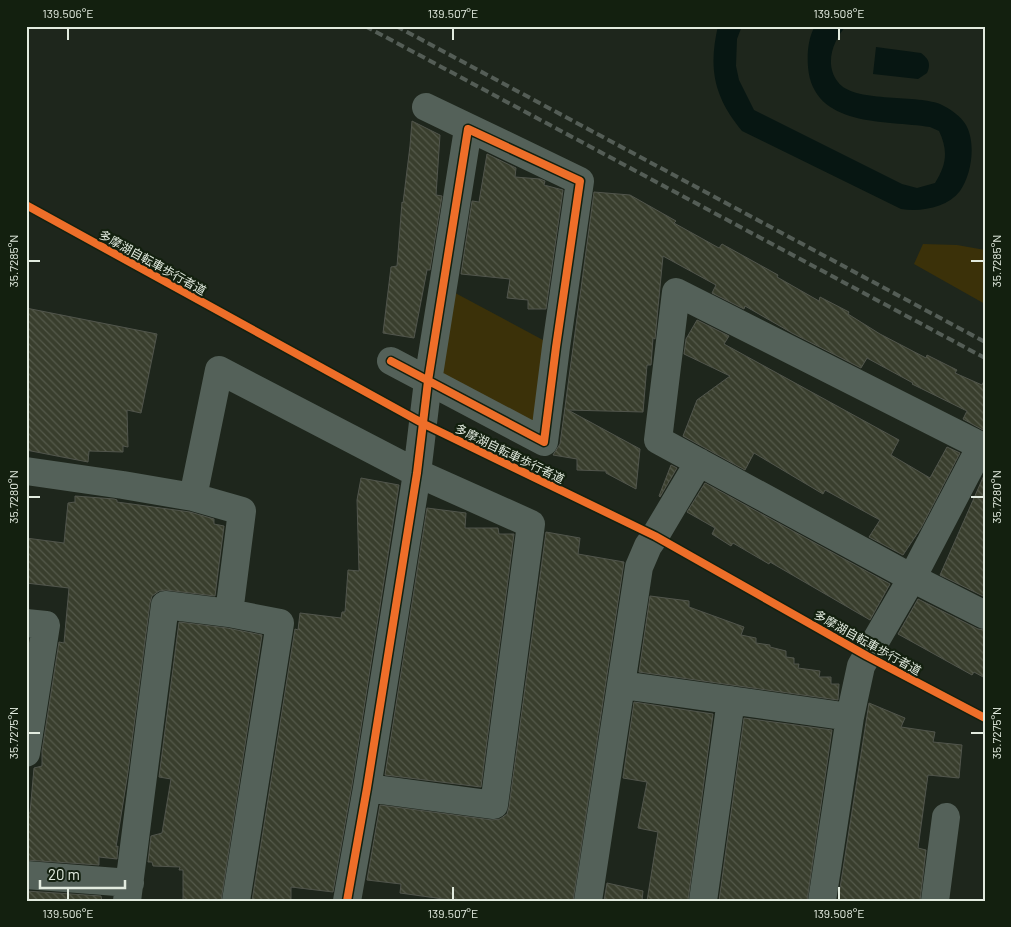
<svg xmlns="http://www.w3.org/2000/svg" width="1011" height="927" font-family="Barlow,'Noto Sans JP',sans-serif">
<defs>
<pattern id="building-back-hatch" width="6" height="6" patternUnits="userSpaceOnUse" patternTransform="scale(1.25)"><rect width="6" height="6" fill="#393e2d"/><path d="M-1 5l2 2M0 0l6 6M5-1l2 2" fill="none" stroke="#555a4b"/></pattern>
</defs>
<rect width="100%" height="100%" fill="#1e261c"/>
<path fill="#3b3109" d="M 923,244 L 957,245 L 985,250 L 985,304 L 914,264 Z
M 444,287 L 556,347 L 544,442 L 428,381 Z"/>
<path fill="#071612" d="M 718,26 L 742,26 L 737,39 L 736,66 L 739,80 L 754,110 L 902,184 L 917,188 L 935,183 C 947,164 948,150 939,131 L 930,127 C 886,120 813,128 808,67 C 807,54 808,38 815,26 L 846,26 C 833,41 824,64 838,82 C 853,103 914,94 940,104 C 949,108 961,116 966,125 C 976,143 972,174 960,191 C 947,208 921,212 901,209 L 742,131 C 714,97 708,69 718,26 Z
M 876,47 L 921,53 C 929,59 931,64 927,73 L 918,79 L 873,74 Z"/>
<path fill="url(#building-back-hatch)" stroke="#51554c" d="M 412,121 L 440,135 L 436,195 L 442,196 L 430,270 L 427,270 L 414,338 L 383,333 L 391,267 L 397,266 L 402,202 L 403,203 L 410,146 Z
M 487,154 L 516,168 L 515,177 L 540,179 L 545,181 L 544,185 L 563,190 L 546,309 L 528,309 L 528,300 L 507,298 L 510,279 L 461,274 L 472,201 L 479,202 Z
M 594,192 L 630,195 L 676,221 L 674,223 L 719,248 L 722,244 L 778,275 L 777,277 L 819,301 L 820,297 L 849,312 L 848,314 L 880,334 L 926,358 L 927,355 L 957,370 L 955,373 L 982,385 L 985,379 L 985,427 L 983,430 L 963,419 L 967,411 L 912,384 L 913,383 L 867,358 L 861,368 L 792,333 L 745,306 L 744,309 L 712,293 L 716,285 L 663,256 L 655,339 L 653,338 L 651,365 L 647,365 L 643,412 L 568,410 L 640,449 L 636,489 L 606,473 L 606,471 L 577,470 L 577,459 L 553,455 L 560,444 Z
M 26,308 L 157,334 L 141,413 L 127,410 L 128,447 L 123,446 L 123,452 L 89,451 L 88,462 L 26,450 Z
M 697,320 L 729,336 L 724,344 L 899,440 L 891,455 L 930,478 L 947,447 L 960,453 L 921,528 L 903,555 L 869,537 L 880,520 L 825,490 L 823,494 L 754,453 L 745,470 L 683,436 L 697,400 L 730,376 L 684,354 L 686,339 Z
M 671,465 L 677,468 L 660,497 L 659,496 Z
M 985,473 L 985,597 L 940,575 Z
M 361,478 L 399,485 L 352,785 L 333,892 L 291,887 L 291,901 L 252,901 L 295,629 L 298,630 L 300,613 L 341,618 L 342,612 L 345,612 L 348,570 L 359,571 L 357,500 Z
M 705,483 L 890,584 L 870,620 L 770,562 L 769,564 L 733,543 L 731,546 L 712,534 L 715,528 L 687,512 Z
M 75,496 L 114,499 L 117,500 L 117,502 L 190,512 L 214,519 L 214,524 L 224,526 L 215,596 L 166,590 L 159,591 L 152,596 L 150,603 L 128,772 L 116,847 L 118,846 L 117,859 L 99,857 L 99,865 L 26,860 L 26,813 L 30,813 L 34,768 L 42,766 L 42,751 L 59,642 L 64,643 L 69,588 L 26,583 L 26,538 L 64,543 L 68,503 L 75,502 Z
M 427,508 L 466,513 L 465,528 L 498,528 L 499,534 L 514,534 L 481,787 L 385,775 Z
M 546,532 L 580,538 L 578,554 L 624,562 L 573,901 L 458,901 L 400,893 L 401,884 L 367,880 L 380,805 L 492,820 L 500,819 L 507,814 L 509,807 Z
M 650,596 L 689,601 L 689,607 L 744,627 L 741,635 L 756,638 L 756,643 L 770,645 L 770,647 L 786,651 L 786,657 L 794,658 L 794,664 L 799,664 L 798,668 L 820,671 L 819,677 L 831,677 L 831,684 L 839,684 L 838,700 L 639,672 Z
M 918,599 L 978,629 L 985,630 L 985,678 L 974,672 L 972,675 L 898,634 Z
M 179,622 L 227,628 L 262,635 L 221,901 L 183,901 L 183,870 L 179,870 L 180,867 L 153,866 L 152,862 L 148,862 L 151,836 L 162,833 L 171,779 L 159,777 Z
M 634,702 L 713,714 L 688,901 L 647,901 L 658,832 L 638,828 L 647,782 L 623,778 Z
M 869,703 L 905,718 L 901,727 L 935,732 L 933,742 L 962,745 L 959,778 L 928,775 L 918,848 L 926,850 L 920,901 L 838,901 Z
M 744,718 L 832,730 L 807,901 L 719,901 Z
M 607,883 L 643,891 L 642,901 L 604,901 Z
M 26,891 L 101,896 L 102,901 L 26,901 Z"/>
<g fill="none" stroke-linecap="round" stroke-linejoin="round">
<path stroke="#546159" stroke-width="28" d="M 391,361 L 544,442 L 556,347 L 580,181 L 426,107
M 985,448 L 676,292 L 658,440 L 912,578 L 985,615
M 26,471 L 123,485 L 193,497 L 242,511 L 229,613
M 193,497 L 219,370 L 417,473 L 531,524 L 494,805 L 367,788
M 26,623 L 46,625 L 26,753
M 622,685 L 850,717
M 26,875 L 130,883
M 127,901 L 165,605 L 229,613 L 280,623 L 236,901
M 347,901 L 367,788 L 417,473 L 428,381 L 468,129
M 588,901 L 639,567 L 648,546 L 655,536 L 699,462
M 703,901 L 731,700
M 822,901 L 850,717 L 861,666 L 912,578 L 981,446
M 935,901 L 946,817"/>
<path stroke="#545d56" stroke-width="4" stroke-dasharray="8 4" stroke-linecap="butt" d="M 365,26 L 985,358
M 396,26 L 985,342"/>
<defs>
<path id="cycleway" d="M 26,205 L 424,424 L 655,536 L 867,656 L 985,718
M 347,901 L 367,788 L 417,473 L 428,381 L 468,129 L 580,181 L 556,347 L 544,442 L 391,361"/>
</defs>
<use href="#cycleway" stroke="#13200f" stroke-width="11"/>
<use href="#cycleway" stroke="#ee6e29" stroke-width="8"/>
</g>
<path fill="none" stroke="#e2ebdf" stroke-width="2" d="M 68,28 L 68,40M 453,28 L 453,40M 839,28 L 839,40M 28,261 L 40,261M 971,261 L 984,261M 28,497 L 40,497M 971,497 L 984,497M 28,733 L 40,733M 971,733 L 984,733M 68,887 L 68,900M 453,887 L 453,900M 839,887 L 839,900"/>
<g text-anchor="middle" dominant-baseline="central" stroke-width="4.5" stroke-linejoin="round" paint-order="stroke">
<g font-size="12" fill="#e2ebdf" stroke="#13200f">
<text transform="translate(153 262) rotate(29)">多摩湖自転車歩行者道</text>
<text transform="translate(510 453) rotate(26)">多摩湖自転車歩行者道</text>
<text transform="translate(868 642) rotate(29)">多摩湖自転車歩行者道</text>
</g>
</g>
<rect width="1011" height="927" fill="none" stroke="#13200f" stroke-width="55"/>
<path d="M40 880v8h85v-8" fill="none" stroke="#e2ebdf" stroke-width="2.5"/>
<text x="48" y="880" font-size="15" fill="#e2ebdf" stroke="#13200f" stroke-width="4" paint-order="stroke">20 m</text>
<rect x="28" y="28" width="956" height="872" fill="none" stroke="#e2ebdf" stroke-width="2"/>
<g font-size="12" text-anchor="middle" fill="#e2ebdf">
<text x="68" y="18">139.506°E</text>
<text x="453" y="18">139.507°E</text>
<text x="839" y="18">139.508°E</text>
<text transform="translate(14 261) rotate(-90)" y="4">35.7285°N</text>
<text transform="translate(997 261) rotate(-90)" y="4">35.7285°N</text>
<text transform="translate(14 497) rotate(-90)" y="4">35.7280°N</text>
<text transform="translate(997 497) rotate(-90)" y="4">35.7280°N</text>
<text transform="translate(14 733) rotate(-90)" y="4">35.7275°N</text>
<text transform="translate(997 733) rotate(-90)" y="4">35.7275°N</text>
<text x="68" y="918">139.506°E</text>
<text x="453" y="918">139.507°E</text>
<text x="839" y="918">139.508°E</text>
</g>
</svg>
